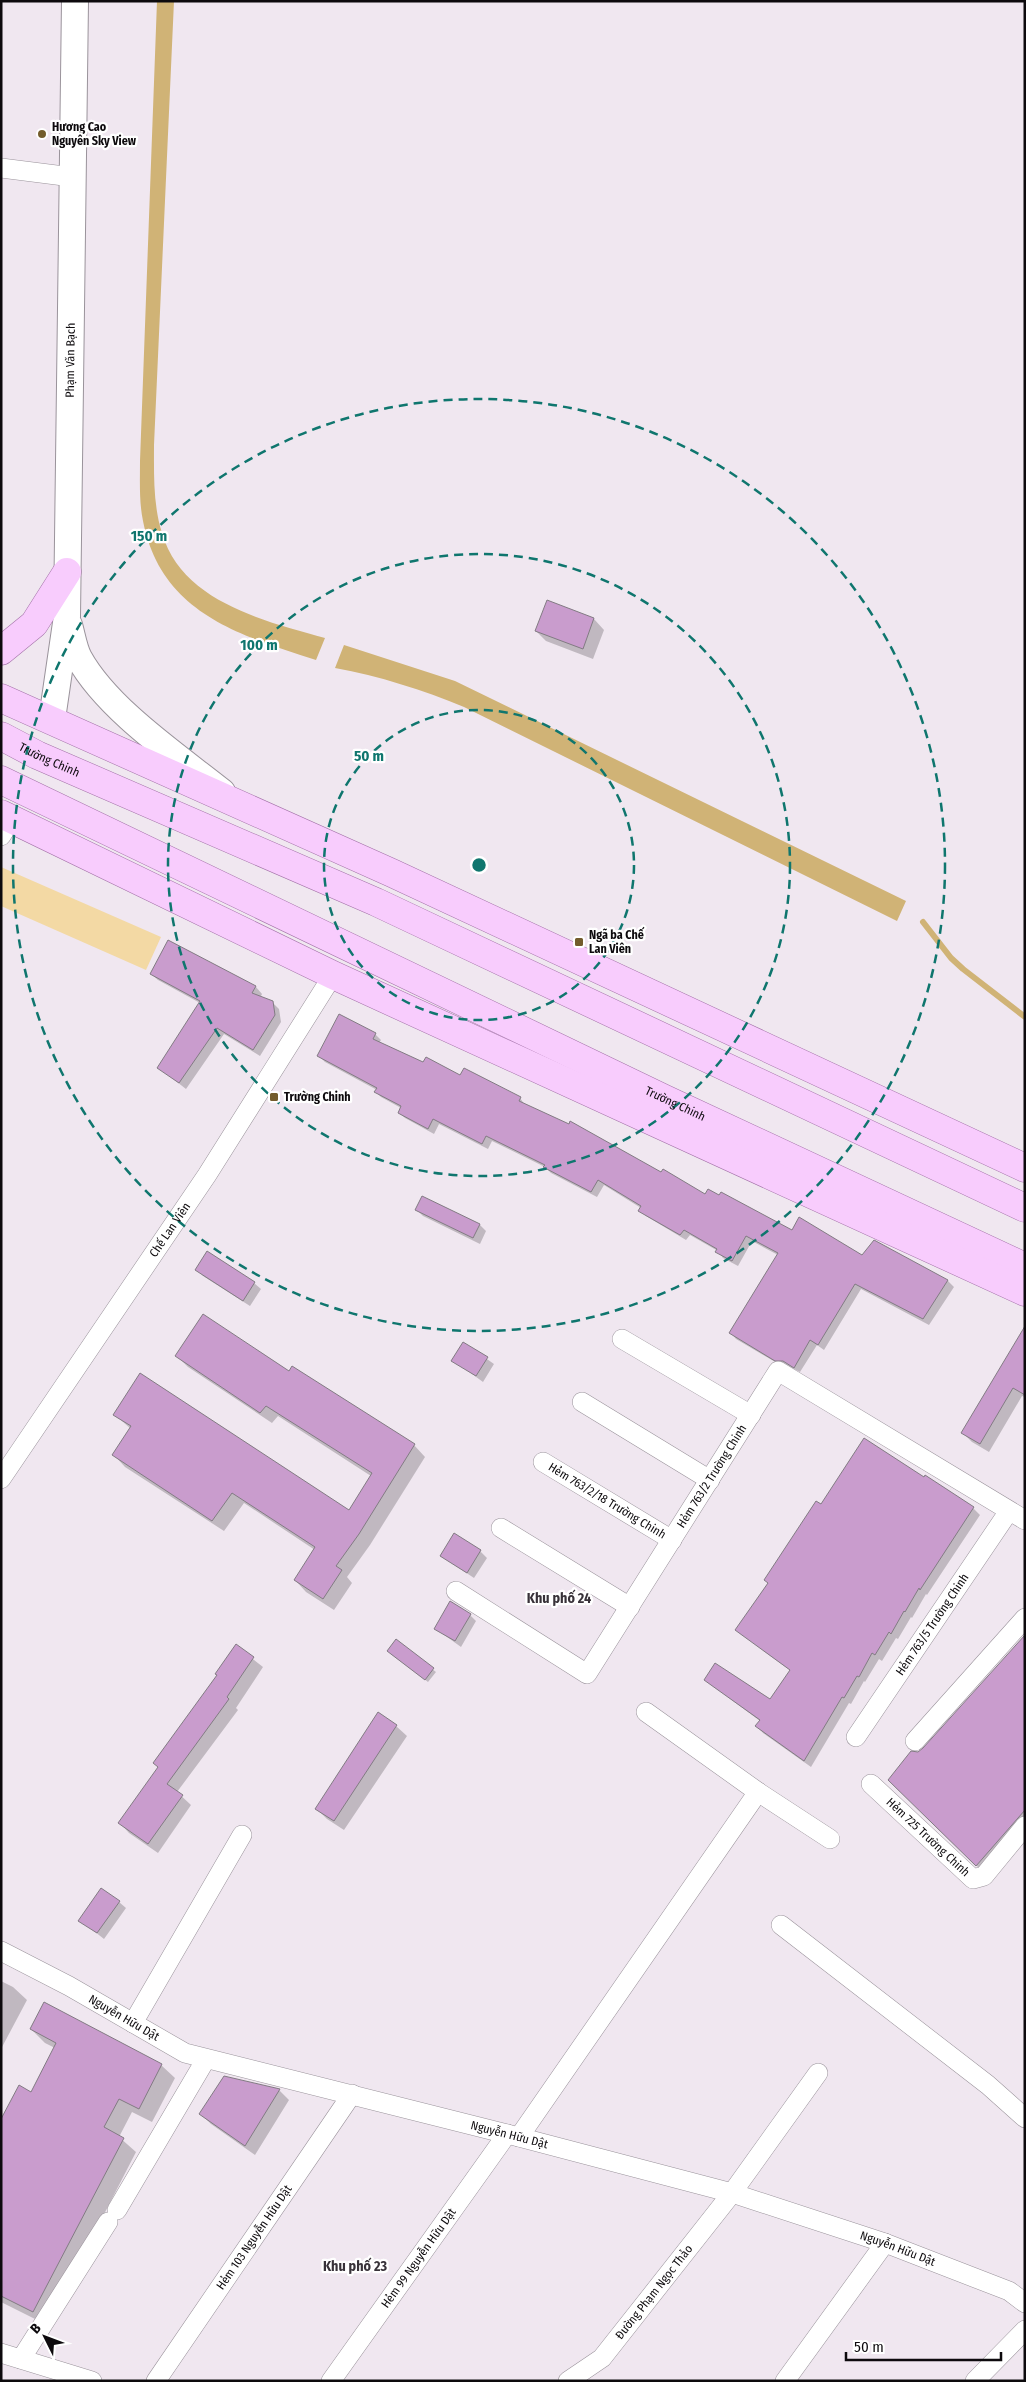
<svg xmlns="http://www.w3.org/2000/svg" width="1026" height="2382" font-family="'Fira Sans Condensed',sans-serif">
<rect width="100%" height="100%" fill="#f0e7f0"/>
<path fill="#f3d9a4" d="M 1,867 L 161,937 L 146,970 L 1,906 Z"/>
<path fill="#d0b376" d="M 157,1 L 174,1 L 154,445 C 154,474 153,505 162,533 C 182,602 265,621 325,638 L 316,660 C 239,635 161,613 143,521 C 139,502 140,481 140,461 Z
M 344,645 L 455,681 L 906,901 L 897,921 L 464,707 C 423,690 379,676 335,668 Z"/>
<path fill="#0003" d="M 547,602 L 594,619 L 604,630 L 593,659 L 546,641 L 536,631 Z
M 168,941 L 256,987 L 262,994 L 260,998 L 272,1002 L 279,1009 L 281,1022 L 260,1056 L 224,1034 L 186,1089 L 159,1068 L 200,1003 L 158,980 L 151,974 Z
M 375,1034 L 381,1040 L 379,1043 L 424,1063 L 520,1098 L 525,1105 L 705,1195 L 792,1231 L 863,1256 L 874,1242 L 948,1281 L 954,1287 L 929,1325 L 861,1289 L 824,1350 L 817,1345 L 800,1372 L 790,1367 L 782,1366 L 736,1339 L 731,1333 L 778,1255 L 752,1241 L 738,1266 L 723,1258 L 718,1251 L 690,1235 L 686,1240 L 646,1216 L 640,1210 L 641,1208 L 604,1185 L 597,1197 L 551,1173 L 545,1167 L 492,1141 L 488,1149 L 439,1124 L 434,1134 L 405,1118 L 399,1113 L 401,1108 L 381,1097 L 376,1092 L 377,1090 L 325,1062 L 319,1056 Z
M 417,1210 L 480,1225 L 486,1231 L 480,1244 L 423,1216 Z
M 197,1269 L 254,1283 L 261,1289 L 250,1306 L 203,1276 Z
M 464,1343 L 494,1364 L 483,1382 L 453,1360 Z
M 1025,1343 L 1025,1397 L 1022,1396 L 989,1452 L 972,1442 L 963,1433 Z
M 177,1356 L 289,1373 L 414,1445 L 425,1457 L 370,1545 L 347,1577 L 352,1583 L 334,1610 L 306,1592 L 295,1580 L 315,1550 L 244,1503 L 224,1531 L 125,1467 L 114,1455 L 131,1429 L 114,1414 L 349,1511 L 371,1476 L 278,1416 L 272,1423 L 188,1367 Z
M 821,1506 L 973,1508 L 980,1515 L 927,1595 L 926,1594 L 912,1618 L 911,1617 L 898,1639 L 896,1638 L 882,1661 L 879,1659 L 865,1682 L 864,1681 L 851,1704 L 849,1703 L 811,1767 L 763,1733 L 757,1726 L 760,1721 L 705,1680 L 771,1701 L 791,1671 L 736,1630 Z
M 480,1551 L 487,1558 L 474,1578 L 441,1556 Z
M 470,1615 L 476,1621 L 461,1647 L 436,1629 Z
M 1025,1637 L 1025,1824 L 983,1872 L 889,1780 L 924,1749 Z
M 396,1641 L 436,1672 L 428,1682 L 391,1654 Z
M 236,1646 L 263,1667 L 236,1708 L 238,1710 L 177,1792 L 191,1805 L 158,1853 L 129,1833 L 120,1823 L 159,1767 Z
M 396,1726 L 407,1736 L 344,1830 L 327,1819 L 317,1809 Z
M 119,1902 L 126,1908 L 104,1939 L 80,1920 Z
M 1,1981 L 13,1987 L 27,2000 L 1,2049 Z
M 31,2029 L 161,2065 L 175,2078 L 152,2122 L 132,2112 L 119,2137 L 136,2152 L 47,2325 L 1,2302 L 1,2122 L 32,2093 L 55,2048 L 45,2043 Z
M 279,2090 L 289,2100 L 255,2155 L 211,2124 L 201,2114 Z"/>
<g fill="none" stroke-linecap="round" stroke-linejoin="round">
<path stroke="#d0b376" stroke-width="6" d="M 923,922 L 951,958 L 963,969 L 1025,1017"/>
</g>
<path fill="#c99ccd" stroke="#827b83" d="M 547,600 L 594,618 L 583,649 L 535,631 Z
M 168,940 L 256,986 L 252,993 L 273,1001 L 275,1015 L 253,1050 L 217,1028 L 179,1083 L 157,1068 L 200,1001 L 150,974 Z
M 339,1014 L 376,1033 L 373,1039 L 423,1062 L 426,1057 L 460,1075 L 464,1068 L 521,1097 L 519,1101 L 569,1124 L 570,1121 L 661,1172 L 663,1169 L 705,1194 L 708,1189 L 719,1195 L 721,1192 L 792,1230 L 799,1217 L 862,1255 L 874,1240 L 948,1280 L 923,1319 L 855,1284 L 818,1345 L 810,1340 L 794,1368 L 783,1361 L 775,1361 L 729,1333 L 778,1253 L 746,1236 L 732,1261 L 715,1252 L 717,1249 L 684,1230 L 680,1235 L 638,1211 L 641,1206 L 598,1180 L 591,1192 L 543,1167 L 545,1165 L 486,1136 L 482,1144 L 433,1119 L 428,1129 L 398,1113 L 401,1106 L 374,1092 L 377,1088 L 317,1056 Z
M 422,1196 L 480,1224 L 473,1238 L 415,1210 Z
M 207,1251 L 255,1282 L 243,1301 L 195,1270 Z
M 203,1314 L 289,1371 L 292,1366 L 415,1444 L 359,1534 L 336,1566 L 342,1570 L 323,1599 L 294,1580 L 315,1547 L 232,1493 L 212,1521 L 112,1455 L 131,1426 L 113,1415 L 140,1373 L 349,1510 L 372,1473 L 266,1406 L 260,1413 L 175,1356 Z
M 1025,1326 L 1025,1395 L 1013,1388 L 980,1444 L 961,1433 Z
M 463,1342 L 488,1357 L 476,1376 L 451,1361 Z
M 864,1438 L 924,1477 L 925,1475 L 974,1507 L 920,1590 L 919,1588 L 905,1612 L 904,1611 L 891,1634 L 889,1632 L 875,1655 L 872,1653 L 859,1677 L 857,1676 L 844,1698 L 842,1697 L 804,1761 L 755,1726 L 760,1720 L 704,1680 L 715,1663 L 770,1699 L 790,1670 L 735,1630 L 768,1583 L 764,1580 L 816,1501 L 821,1504 Z
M 454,1533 L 481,1550 L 467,1573 L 440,1556 Z
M 450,1601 L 471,1614 L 455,1641 L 434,1629 Z
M 1025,1635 L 1025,1810 L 976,1866 L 888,1780 L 911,1751 L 918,1752 L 923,1748 Z
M 396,1639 L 434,1668 L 425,1680 L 387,1651 Z
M 236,1644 L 254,1657 L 227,1697 L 229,1699 L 167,1784 L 183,1795 L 148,1844 L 118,1823 L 158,1767 L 153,1763 L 217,1675 L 215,1674 Z
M 378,1712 L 397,1725 L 334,1821 L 315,1809 Z
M 101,1888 L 120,1901 L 97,1933 L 78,1921 Z
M 44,2002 L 162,2064 L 139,2109 L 119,2099 L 104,2127 L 124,2138 L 33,2312 L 1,2296 L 1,2119 L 19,2085 L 31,2092 L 56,2043 L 30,2029 Z
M 224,2076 L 280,2089 L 245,2146 L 199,2114 Z"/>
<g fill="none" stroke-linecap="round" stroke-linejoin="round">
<defs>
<g id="street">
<path d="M 1,168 L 72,177"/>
<path d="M 1,836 L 12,819"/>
<path d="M 622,1339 L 751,1415"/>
<path d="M 582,1402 L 710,1480"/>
<path id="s1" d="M 543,1462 L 672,1540"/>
<path id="s2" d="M 1,1479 L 207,1175 L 333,975"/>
<path d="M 501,1528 L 630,1607"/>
<path id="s3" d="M 456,1591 L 587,1674 L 778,1371 L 1025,1520"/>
<path d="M 646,1712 L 758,1792 L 830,1839"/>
<path id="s4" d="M 856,1737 L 1009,1511"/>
<path d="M 915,1741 L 1025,1618"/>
<path id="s5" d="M 871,1784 L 973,1879 L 984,1876 L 1025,1826"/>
<path d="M 781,1925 L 988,2085 L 1025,2118"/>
<path id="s6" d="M 1,1951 L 69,1986 L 185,2053 L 507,2134 L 732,2193 L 885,2243 L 1009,2291 L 1025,2303"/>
<path d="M 133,2023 L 242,1835"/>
<path d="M 519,2137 L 758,1792"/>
<path d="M 117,2210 L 206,2059"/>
<path d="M 1,2353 L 92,2381"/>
<path d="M 21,2359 L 108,2222"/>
<path id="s7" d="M 156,2381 L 352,2094"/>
<path id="s8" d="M 331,2381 L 507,2134"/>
<path id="s9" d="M 568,2381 L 602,2358 L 732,2193 L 818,2073"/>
<path d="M 785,2381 L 885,2243"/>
<path d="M 975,2381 L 1025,2330"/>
</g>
<g id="secondary">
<path d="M 69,625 C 72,635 74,649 79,658 C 107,709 177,756 222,792"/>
<path id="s10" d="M 52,719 L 67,616 L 75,1"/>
</g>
<g id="primary">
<path d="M 1,651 L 34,624 L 67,572"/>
<path d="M 1,698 L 392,873 L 1025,1168"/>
<path id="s11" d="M 1,736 L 37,755 L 376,902 L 1025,1208"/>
<path id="s12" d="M 1,780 L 665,1099 L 1025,1267"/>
<path d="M 1,814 L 333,975 L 1025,1292"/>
</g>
</defs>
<use href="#street" stroke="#9a939b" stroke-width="20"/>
<use href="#secondary" stroke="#9a939b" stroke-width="28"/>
<use href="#primary" stroke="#a372a8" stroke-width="29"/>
<use href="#street" stroke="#fff" stroke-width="19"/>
<use href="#secondary" stroke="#fff" stroke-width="26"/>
<use href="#primary" stroke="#f8ccfd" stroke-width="28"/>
</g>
<g fill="none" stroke="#0f766e" stroke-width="2.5" stroke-dasharray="9 6">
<circle cx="479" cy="865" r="155"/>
<circle cx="479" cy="865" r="311"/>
<circle cx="479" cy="865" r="466"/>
</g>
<g fill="#735c2c" stroke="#fff" stroke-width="2">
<circle cx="42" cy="134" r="5"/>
<rect x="574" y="937" width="10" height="10" rx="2.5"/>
<rect x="269" y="1092" width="10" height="10" rx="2.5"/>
</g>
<g text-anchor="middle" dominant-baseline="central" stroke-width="4.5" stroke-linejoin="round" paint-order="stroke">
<g font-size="12" font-weight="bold" fill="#0d0a0d" stroke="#fff" text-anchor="start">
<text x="52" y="127">Hương Cao<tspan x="52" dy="14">Nguyên Sky View</tspan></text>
<text x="589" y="935">Ngã ba Chế<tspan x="589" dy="14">Lan Viên</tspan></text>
<text x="284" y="1097">Trường Chinh</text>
</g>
<g font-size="12" fill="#0d0a0d" stroke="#fff">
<text stroke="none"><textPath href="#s10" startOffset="360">Phạm Văn Bạch</textPath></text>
<text stroke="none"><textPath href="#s11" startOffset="54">Trường Chinh</textPath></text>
<text stroke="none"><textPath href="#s12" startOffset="748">Trường Chinh</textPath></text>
<text stroke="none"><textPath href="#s2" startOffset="301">Chế Lan Viên</textPath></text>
<text stroke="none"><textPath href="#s3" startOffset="389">Hẻm 763/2 Trường Chinh</textPath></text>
<text stroke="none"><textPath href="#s1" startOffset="75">Hẻm 763/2/18 Trường Chinh</textPath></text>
<text stroke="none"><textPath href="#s4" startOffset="136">Hẻm 763/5 Trường Chinh</textPath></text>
<text stroke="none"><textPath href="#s5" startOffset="78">Hẻm 725 Trường Chinh</textPath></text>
<text stroke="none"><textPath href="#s6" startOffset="140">Nguyễn Hữu Dật</textPath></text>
<text stroke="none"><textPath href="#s6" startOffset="545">Nguyễn Hữu Dật</textPath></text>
<text stroke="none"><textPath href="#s7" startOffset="174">Hẻm 103 Nguyễn Hữu Dật</textPath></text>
<text stroke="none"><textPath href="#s6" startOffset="950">Nguyễn Hữu Dật</textPath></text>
<text stroke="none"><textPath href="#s8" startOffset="151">Hẻm 99 Nguyễn Hữu Dật</textPath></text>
<text stroke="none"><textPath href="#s9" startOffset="125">Đường Phạm Ngọc Thảo</textPath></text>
</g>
<g font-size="14" font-weight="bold" fill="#383239" stroke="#fff">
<text x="559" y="1598">Khu phố 24</text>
<text x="355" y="2266">Khu phố 23</text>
</g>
</g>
<circle cx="479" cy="865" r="8" fill="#0f766e" stroke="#fff" stroke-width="2.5"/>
<g font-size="15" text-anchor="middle" font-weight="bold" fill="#0f766e" stroke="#fff" stroke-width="4.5" stroke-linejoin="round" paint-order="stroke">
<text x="149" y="541">150 m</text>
<text x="259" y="650">100 m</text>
<text x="369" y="761">50 m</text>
</g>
<rect width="1026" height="2382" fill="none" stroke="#0d0a0d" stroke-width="5"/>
<g transform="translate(45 2337) rotate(312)" stroke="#ffffff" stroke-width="4" paint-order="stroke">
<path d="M0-4L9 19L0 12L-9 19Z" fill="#0d0a0d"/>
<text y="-8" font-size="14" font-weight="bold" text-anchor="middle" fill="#0d0a0d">B</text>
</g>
<path d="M846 2352v8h155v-8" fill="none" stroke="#0d0a0d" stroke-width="2.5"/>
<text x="854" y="2352" font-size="15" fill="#0d0a0d" stroke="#ffffff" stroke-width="4" paint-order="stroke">50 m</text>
</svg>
